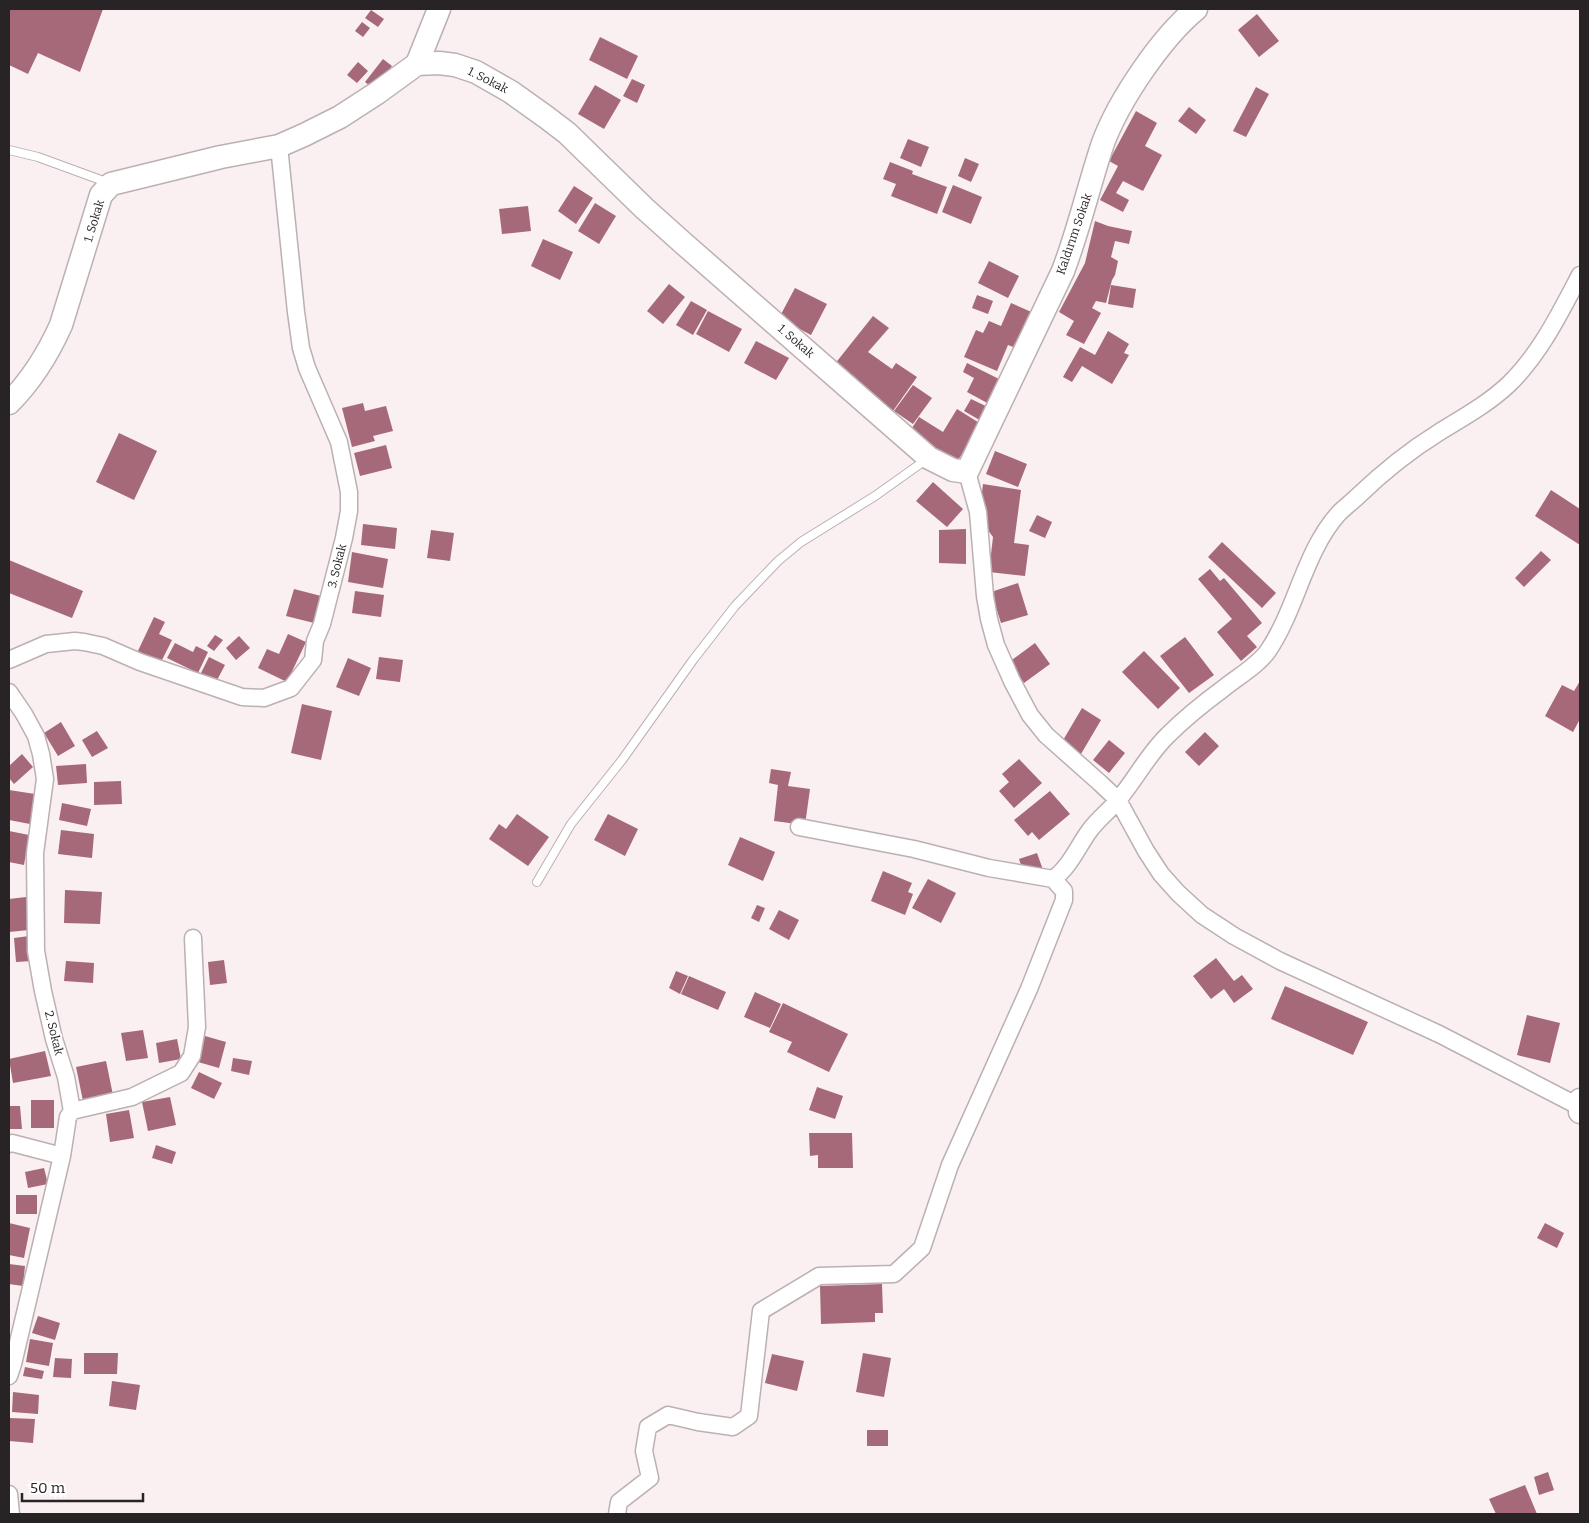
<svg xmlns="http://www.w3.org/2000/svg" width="1589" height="1523" font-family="Bitter,serif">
<rect width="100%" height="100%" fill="#faeff1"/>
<path fill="#a66979" d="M 9,9 L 103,9 L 80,72 L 38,53 L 28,74 L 9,65 Z
M 371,10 L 384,19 L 378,27 L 365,18 Z
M 1257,14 L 1279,41 L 1259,57 L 1238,30 Z
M 362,22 L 370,28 L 363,37 L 355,31 Z
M 600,37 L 638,56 L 627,79 L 589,60 Z
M 383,59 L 392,66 L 374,89 L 365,82 Z
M 358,62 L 368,71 L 357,83 L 347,75 Z
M 632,79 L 645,85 L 637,103 L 623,96 Z
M 595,85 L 621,100 L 604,129 L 578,114 Z
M 1256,87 L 1269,94 L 1246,137 L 1233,131 Z
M 1189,107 L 1206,120 L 1196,134 L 1178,121 Z
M 1136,111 L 1157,123 L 1145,146 L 1162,155 L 1143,191 L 1123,181 L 1116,193 L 1129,200 L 1123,212 L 1100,200 L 1118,166 L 1109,161 Z
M 908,139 L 929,147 L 921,167 L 900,158 Z
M 965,158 L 979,164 L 971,182 L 958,176 Z
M 890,162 L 913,171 L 912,174 L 947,187 L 937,214 L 891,196 L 896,184 L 883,179 Z
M 953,185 L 982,197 L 971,224 L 942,212 Z
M 574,186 L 593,198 L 576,224 L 558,211 Z
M 595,203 L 616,216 L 599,244 L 578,231 Z
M 528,206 L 531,231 L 502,234 L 499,209 Z
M 1095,221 L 1108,226 L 1132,231 L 1129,244 L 1115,241 L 1111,257 L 1118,261 L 1115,275 L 1112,280 L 1106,303 L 1096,301 L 1092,308 L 1101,313 L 1084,344 L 1066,335 L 1074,321 L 1059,312 L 1085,263 Z
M 543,239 L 573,252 L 560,280 L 531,266 Z
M 989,261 L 1019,276 L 1008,298 L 978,283 Z
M 669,284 L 685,297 L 663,324 L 647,311 Z
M 1111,285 L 1136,289 L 1133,308 L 1108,304 Z
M 795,288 L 827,304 L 811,335 L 779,318 Z
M 977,295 L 993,301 L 988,314 L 972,308 Z
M 691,301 L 707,310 L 693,335 L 676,325 Z
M 1011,303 L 1036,314 L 1021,350 L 1008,345 L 997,371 L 964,357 L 976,330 L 983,333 L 989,321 L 1001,326 Z
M 708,311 L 742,329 L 729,352 L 696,334 Z
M 873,316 L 889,328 L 868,352 L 892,369 L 896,363 L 917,377 L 893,411 L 848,379 L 834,365 Z
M 1108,331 L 1129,344 L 1124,353 L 1129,355 L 1112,384 L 1082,366 L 1072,382 L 1063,377 L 1080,347 L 1095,355 Z
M 756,341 L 789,358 L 776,380 L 744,363 Z
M 967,363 L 1003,381 L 991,405 L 967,392 L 974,378 L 963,372 Z
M 913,385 L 932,398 L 913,424 L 894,411 Z
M 971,399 L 990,408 L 983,422 L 964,411 Z
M 363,403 L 365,411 L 386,406 L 393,431 L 373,436 L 375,441 L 352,447 L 342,408 Z
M 957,409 L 981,424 L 953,468 L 905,439 L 919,417 L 943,432 Z
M 119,433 L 157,451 L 134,500 L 96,482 Z
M 386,445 L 392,468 L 360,476 L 354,453 Z
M 995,451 L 1027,464 L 1018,487 L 986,474 Z
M 933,482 L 963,509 L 947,527 L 916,501 Z
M 983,484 L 1021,490 L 1014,543 L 1029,545 L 1025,576 L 989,572 L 993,537 L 979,518 Z
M 1551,490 L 1580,509 L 1580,545 L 1535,516 Z
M 1037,515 L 1052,522 L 1045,538 L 1029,531 Z
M 363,524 L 397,528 L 395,549 L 361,545 Z
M 966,529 L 966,564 L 939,563 L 939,530 Z
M 431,530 L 454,533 L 450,561 L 427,558 Z
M 1222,542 L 1276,593 L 1262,608 L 1208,557 Z
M 1541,551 L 1551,560 L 1524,587 L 1515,578 Z
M 352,552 L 388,559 L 383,588 L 348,582 Z
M 9,560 L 83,591 L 72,618 L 9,593 Z
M 1210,569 L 1220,581 L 1224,578 L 1262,623 L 1247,636 L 1257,647 L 1241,661 L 1217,632 L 1232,619 L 1198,579 Z
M 1018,583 L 1028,615 L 1001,623 L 991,592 Z
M 294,589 L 321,596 L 314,623 L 286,616 Z
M 355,591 L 384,595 L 381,617 L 352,613 Z
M 154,617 L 165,622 L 159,634 L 172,640 L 160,664 L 137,653 Z
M 288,634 L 306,642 L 287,682 L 258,668 L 267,649 L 279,654 Z
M 215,635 L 223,640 L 214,651 L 207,646 Z
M 239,636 L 250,648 L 236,660 L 226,648 Z
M 1185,637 L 1214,675 L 1189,693 L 1160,656 Z
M 175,643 L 193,652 L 196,646 L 208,652 L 198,673 L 167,658 Z
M 1035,643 L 1050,664 L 1024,683 L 1009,662 Z
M 1144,651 L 1180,688 L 1158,709 L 1122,672 Z
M 209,657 L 225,665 L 216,682 L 200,675 Z
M 379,657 L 403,660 L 400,682 L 376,679 Z
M 348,658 L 371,668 L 359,696 L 336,687 Z
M 1580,681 L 1580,719 L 1573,732 L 1545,716 L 1562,685 L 1574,691 Z
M 302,704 L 332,711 L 321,760 L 291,753 Z
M 1082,708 L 1101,720 L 1081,754 L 1062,742 Z
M 61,722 L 75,746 L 58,756 L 44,733 Z
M 97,731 L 108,748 L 92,757 L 82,740 Z
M 1205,732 L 1219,746 L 1199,766 L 1185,752 Z
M 1109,740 L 1125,753 L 1109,773 L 1093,760 Z
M 22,754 L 33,767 L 14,784 L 9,778 L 9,766 Z
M 1019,759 L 1042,783 L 1014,808 L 999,791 L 1009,782 L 1002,774 Z
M 86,764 L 87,783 L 58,785 L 56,766 Z
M 771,769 L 791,772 L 788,786 L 810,789 L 805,825 L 774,821 L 778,785 L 769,783 Z
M 121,781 L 122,804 L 94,805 L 94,782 Z
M 9,790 L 35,794 L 30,824 L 9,820 Z
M 1050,791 L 1070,814 L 1039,840 L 1032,832 L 1028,836 L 1014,820 Z
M 62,803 L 91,809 L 87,826 L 59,820 Z
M 517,814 L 549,837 L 528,866 L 489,839 L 499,824 L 506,829 Z
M 608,814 L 638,829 L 625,856 L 594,840 Z
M 61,830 L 94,834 L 92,858 L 58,854 Z
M 9,831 L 29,835 L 24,865 L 9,862 Z
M 740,837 L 775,852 L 763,881 L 728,865 Z
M 1037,853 L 1043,870 L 1025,877 L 1019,859 Z
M 883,871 L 912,883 L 908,892 L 913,894 L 905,915 L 871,901 Z
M 928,879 L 956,893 L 941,923 L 912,908 Z
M 65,890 L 102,892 L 100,924 L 64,923 Z
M 26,897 L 29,930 L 9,932 L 9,899 Z
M 757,905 L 765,908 L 759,922 L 751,918 Z
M 779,910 L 799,920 L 789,940 L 769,929 Z
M 29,936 L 32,961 L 16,962 L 14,938 Z
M 1216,958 L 1234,981 L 1242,975 L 1253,989 L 1234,1003 L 1224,989 L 1211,999 L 1193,976 Z
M 224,960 L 227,983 L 210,985 L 208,962 Z
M 66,961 L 94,963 L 93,983 L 64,981 Z
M 676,971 L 688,976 L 680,994 L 669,988 Z
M 689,976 L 726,992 L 718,1010 L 681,994 Z
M 1285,986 L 1368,1022 L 1353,1055 L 1271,1019 Z
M 755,992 L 781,1004 L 770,1028 L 744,1017 Z
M 783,1003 L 848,1034 L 829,1072 L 787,1052 L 792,1042 L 769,1032 Z
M 1527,1015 L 1560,1023 L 1550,1063 L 1517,1055 Z
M 143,1030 L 148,1058 L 126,1061 L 121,1033 Z
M 205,1036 L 226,1042 L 219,1068 L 198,1062 Z
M 177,1039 L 181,1059 L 159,1063 L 156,1043 Z
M 45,1051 L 51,1076 L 13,1083 L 9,1059 Z
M 233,1058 L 252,1061 L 249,1075 L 231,1071 Z
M 106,1061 L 113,1095 L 83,1101 L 76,1067 Z
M 199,1072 L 222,1083 L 214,1099 L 191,1088 Z
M 817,1087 L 843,1096 L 835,1119 L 809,1110 Z
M 170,1097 L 176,1125 L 148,1131 L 142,1102 Z
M 31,1100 L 54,1100 L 54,1128 L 31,1128 Z
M 9,1106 L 20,1106 L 22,1129 L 9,1129 Z
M 129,1110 L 134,1138 L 110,1142 L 106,1114 Z
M 809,1133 L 852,1133 L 853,1168 L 818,1168 L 818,1155 L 810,1156 Z
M 156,1145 L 176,1152 L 172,1164 L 152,1158 Z
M 44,1168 L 48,1184 L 28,1188 L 25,1172 Z
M 16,1195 L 37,1195 L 37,1214 L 16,1214 Z
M 9,1223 L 30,1228 L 24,1258 L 9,1255 Z
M 1545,1223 L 1564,1233 L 1557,1248 L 1537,1238 Z
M 9,1264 L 25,1266 L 23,1286 L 9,1284 Z
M 882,1284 L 883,1313 L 875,1313 L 875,1322 L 821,1324 L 820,1286 Z
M 38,1316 L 60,1323 L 55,1340 L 32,1333 Z
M 30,1339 L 53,1343 L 49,1366 L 26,1362 Z
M 84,1353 L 118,1353 L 117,1374 L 84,1374 Z
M 863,1353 L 891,1358 L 884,1397 L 856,1392 Z
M 772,1354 L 804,1361 L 797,1391 L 765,1383 Z
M 55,1358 L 72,1359 L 71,1378 L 53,1377 Z
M 25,1367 L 44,1371 L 42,1379 L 23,1376 Z
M 112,1381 L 140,1385 L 136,1410 L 109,1406 Z
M 13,1392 L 39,1395 L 38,1414 L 12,1412 Z
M 10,1418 L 35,1419 L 33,1443 L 9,1441 Z
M 867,1430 L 888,1430 L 888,1446 L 867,1446 Z
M 1548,1472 L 1554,1490 L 1539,1495 L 1534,1477 Z
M 1525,1485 L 1537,1514 L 1496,1514 L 1489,1499 Z"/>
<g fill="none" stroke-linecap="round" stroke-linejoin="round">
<defs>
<path id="lane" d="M 9,150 L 38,157 L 109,183
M 537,882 L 571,824 L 622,760 L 693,660 L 735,606 L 778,561 L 801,542 L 875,496 L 927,459"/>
<path id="street" d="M 967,472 L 978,512 L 985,596 L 989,619 L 996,645 L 1012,681 L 1030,715 L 1046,735 L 1100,783 L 1118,800 L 1146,851 L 1161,874 L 1178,893 L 1202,915 L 1234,936 L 1280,961 L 1439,1034 L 1580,1107
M 9,660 L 46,644 L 75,641 L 84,642 L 103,646 L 140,662 L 242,697 L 264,698 L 291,688 L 313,660 L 315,641 L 322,624 L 344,538 L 349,511 L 349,492 L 339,442 L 307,368 L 301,348 L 296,312 L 279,146
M 9,692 L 24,714 L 36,736 L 41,754 L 45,779 L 35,853 L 36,951 L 43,991 L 54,1039 L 66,1077 L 72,1111 L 68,1117 L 62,1156 L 13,1364 L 9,1376
M 799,827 L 914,849 L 989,868 L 1053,879 C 1070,867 1078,846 1090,830 C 1098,819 1109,811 1118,800 C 1136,779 1148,754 1168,735 C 1185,718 1205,702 1224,688 C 1239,676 1257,666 1268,651 C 1297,608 1304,552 1339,513 C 1345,507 1352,502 1358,496 C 1382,473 1409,451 1438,433 C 1462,418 1488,404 1509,384 C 1540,354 1560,313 1580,275
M 72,1111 L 132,1097 L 181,1073 L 192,1056 L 197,1027 L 193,938
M 9,1144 L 12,1143 L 62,1156
M 9,1494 L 11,1514
M 617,1514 L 619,1502 L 650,1478 L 644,1451 L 648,1427 L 668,1415 L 698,1422 L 733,1427 L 749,1416 L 761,1311 L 819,1276 L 894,1274 L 922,1248 L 950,1165 L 1029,989 L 1064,900 L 1064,891 L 1053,879"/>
<path id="secondary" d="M 417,64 L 439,9
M 9,403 C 32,380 48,354 61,325 L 101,195 L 111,184 L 221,157 L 279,146 L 304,135 L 340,117 L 377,93 L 417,64 L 439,63 L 455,65 L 476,72 L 511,92 L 546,117 L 567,133 L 644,208 L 683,243 L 929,458 L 953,470 L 967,472 L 1063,271 C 1079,229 1089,185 1103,143 C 1119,100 1161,38 1196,9
M 1580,1100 L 1580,1112"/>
</defs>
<use href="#lane" stroke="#bbb0b2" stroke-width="10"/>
<use href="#street" stroke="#bbb0b2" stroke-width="19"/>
<use href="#secondary" stroke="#bbb0b2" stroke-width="25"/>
<use href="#lane" stroke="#fff" stroke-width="8"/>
<use href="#street" stroke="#fff" stroke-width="16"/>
<use href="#secondary" stroke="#fff" stroke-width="22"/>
</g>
<g text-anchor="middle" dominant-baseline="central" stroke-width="4" stroke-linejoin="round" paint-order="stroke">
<g font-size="12" fill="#282425" stroke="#fff">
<text transform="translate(488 80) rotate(27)">1. Sokak</text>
<text transform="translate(94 221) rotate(-73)">1. Sokak</text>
<text transform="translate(1074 234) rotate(-71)">Kaldırım Sokak</text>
<text transform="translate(796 341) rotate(41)">1. Sokak</text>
<text transform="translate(337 566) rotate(-76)">3. Sokak</text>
<text transform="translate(54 1033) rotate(76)">2. Sokak</text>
</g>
</g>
<rect width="1589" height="1523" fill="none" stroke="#282425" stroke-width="20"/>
<path d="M22 1493v8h121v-8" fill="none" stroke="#282425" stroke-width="2.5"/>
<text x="30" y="1493" font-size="15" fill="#282425" stroke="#ffffff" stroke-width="4" paint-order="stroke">50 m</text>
</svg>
